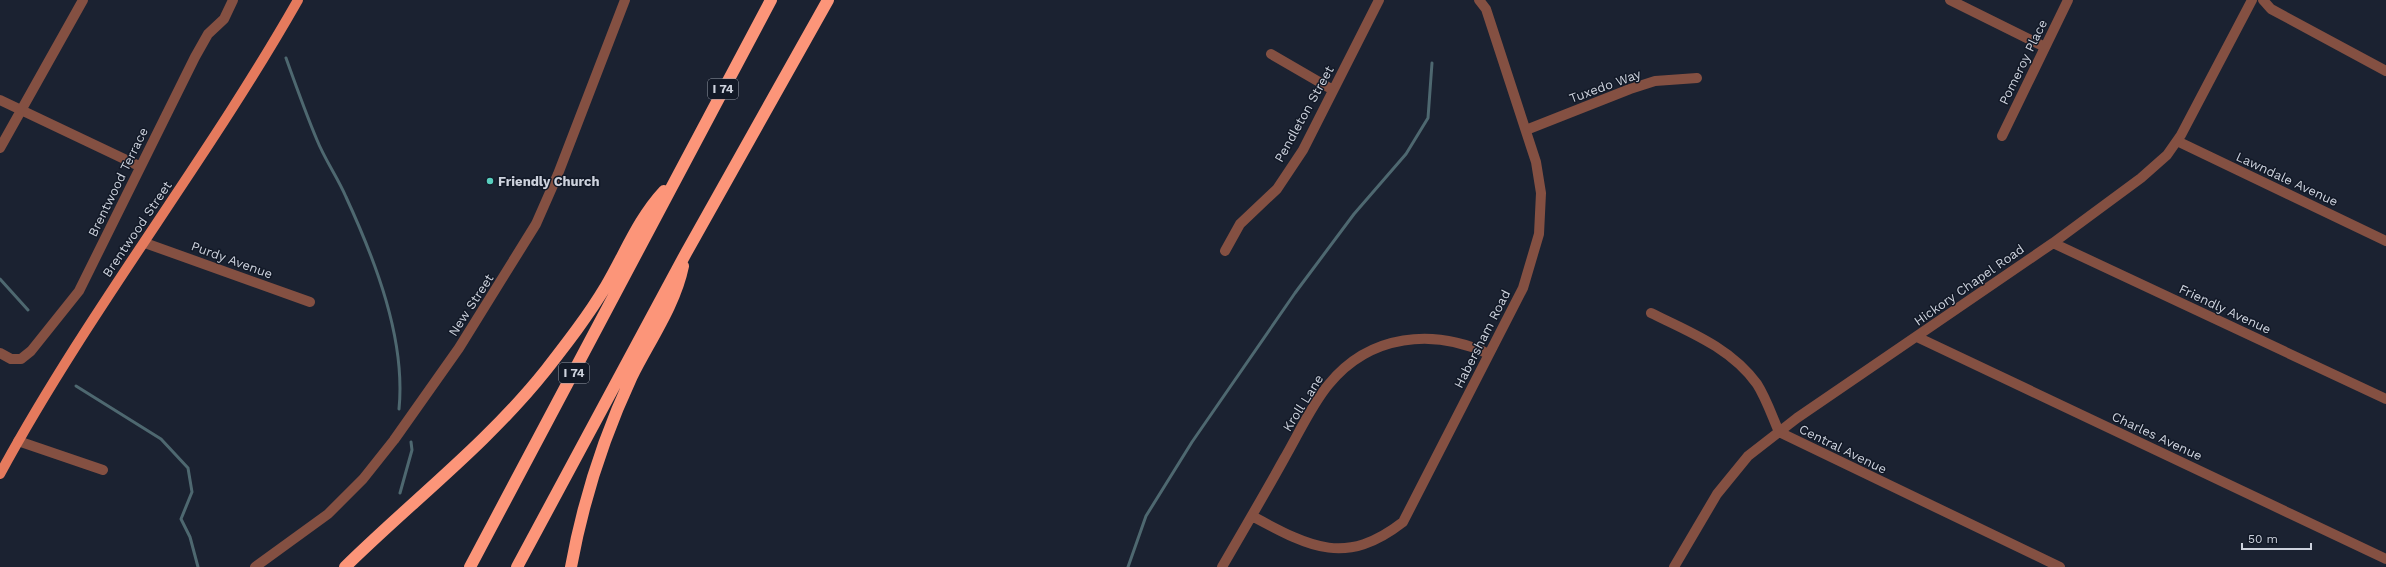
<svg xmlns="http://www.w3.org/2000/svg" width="2386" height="567" font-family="'Work Sans',sans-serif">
<rect width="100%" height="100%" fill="#1b2231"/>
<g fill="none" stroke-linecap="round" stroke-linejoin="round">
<path stroke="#4e6870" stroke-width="3" d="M 286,58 C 296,86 306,114 317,140 C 325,160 338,178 346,197 C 375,260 406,339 399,409
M 0,279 L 28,310
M 76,386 L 161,439 L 188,468 L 192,492 L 181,519 L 190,537 L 198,567
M 400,493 L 412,450 L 411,442
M 1128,567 L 1146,516 L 1192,442 L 1295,293 L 1354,214 L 1406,154 L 1428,118 L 1432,63"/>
<path stroke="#845042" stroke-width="10" d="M 1950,0 L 2045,47
M 2263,0 L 2271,9 L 2386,71
M 1271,54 L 1333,90
M 0,100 L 139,166
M 1526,130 L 1630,89 L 1655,81 L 1697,78
M 2002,136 L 2068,0
M 2177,141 L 2386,241
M 0,148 L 83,0
M 145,243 L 310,302
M 2053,243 L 2386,399
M 1225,251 L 1240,224 L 1277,189 L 1303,150 L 1379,0
M 1651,313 C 1690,332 1731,348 1757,384 C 1766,398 1772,416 1779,432 L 2060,567
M 1917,337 L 2386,559
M 0,353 L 11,359 L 21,359 L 31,351 L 79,291 L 195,57 L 208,34 L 224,19 L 233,0
M 18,441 L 103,470
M 1252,516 C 1310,547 1345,567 1403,522 L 1523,288 L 1539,234 L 1541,193 L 1536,162 L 1486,9 L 1479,0
M 255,567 L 328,514 L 363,479 L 394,440 L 459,348 L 536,224 L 558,174 L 625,0
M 1222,567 C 1243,531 1264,495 1284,459 C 1298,435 1312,404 1329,384 C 1370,334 1433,328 1489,354
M 1674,567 L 1717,494 L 1748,456 L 1797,418 L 2053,243 L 2141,178 L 2167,155 L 2181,135 L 2252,0"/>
<path stroke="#e57a5d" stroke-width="10" d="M 0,474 C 89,310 206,162 298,0"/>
<path stroke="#fc9579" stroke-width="12" d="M 345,567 C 412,501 487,444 546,370 C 567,343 588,316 606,286 C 625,254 638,219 664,191
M 470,567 L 771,0
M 517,567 L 686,253 L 828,0
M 571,567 C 583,501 604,436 632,376 C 650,340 675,305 683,266"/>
</g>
<circle fill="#59cebe" stroke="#121927" stroke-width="1.5" cx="490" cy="181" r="4"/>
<g text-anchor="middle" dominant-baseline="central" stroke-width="3" stroke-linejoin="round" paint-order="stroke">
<g fill="#121927" stroke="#959aa6" stroke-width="1">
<rect x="708" y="79" width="30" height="20" rx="3"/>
<rect x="559" y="363" width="30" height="20" rx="3"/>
</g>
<g font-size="12" font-weight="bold" fill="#cdd2dd">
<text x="723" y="89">I 74</text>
<text x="574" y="373">I 74</text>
</g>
<g font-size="13" fill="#cdd2dd" stroke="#121927">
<text transform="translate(2023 62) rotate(-64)">Pomeroy Place</text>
<text transform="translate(1605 86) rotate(-20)">Tuxedo Way</text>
<text transform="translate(1304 114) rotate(-61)">Pendleton Street</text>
<text transform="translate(2287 179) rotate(25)">Lawndale Avenue</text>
<text transform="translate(118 182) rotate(-64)">Brentwood Terrace</text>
<text transform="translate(137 229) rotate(-56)">Brentwood Street</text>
<text transform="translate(232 260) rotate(20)">Purdy Avenue</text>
<text transform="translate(1969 285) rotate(-35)">Hickory Chapel Road</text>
<text transform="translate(471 305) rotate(-57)">New Street</text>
<text transform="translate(2225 309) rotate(25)">Friendly Avenue</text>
<text transform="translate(1482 339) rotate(-63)">Habersham Road</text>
<text transform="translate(1303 403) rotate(-58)">Kroll Lane</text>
<text transform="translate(2157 436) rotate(25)">Charles Avenue</text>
<text transform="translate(1843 449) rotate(26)">Central Avenue</text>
</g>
<g font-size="13" font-weight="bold" fill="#cdd2dd" stroke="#121927" text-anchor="start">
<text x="498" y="181">Friendly Church</text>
</g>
</g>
<path d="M2242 543v6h69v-6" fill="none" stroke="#cdd2dd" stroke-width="2"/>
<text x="2248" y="543" font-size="12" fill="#cdd2dd" stroke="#121927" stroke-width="3" paint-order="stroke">50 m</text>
</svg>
